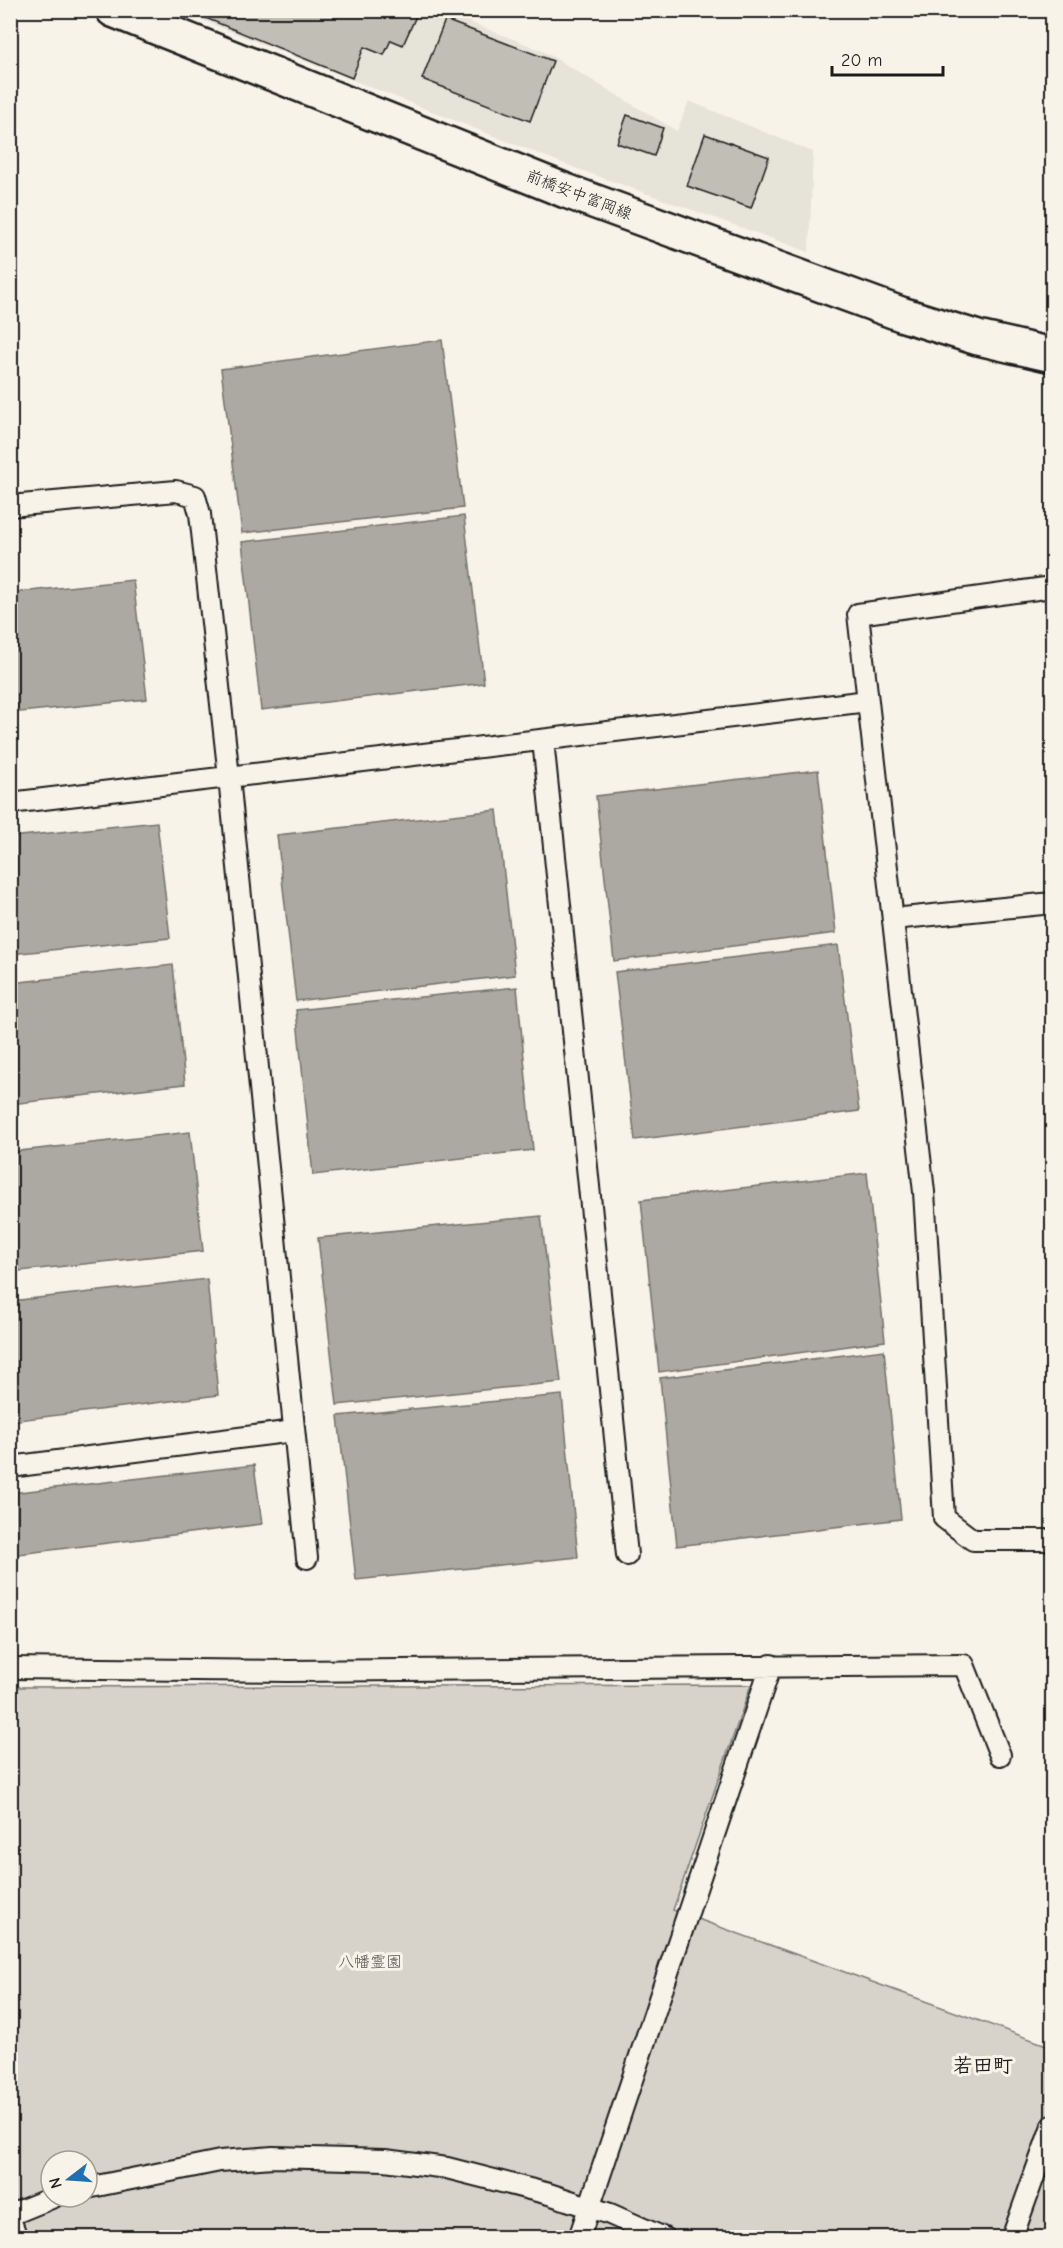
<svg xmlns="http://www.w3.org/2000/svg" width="1063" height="2248" font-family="'Comic Neue','Klee One',sans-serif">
<rect width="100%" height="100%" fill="#f7f3e8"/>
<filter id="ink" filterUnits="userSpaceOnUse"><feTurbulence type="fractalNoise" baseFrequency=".0167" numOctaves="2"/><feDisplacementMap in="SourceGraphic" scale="12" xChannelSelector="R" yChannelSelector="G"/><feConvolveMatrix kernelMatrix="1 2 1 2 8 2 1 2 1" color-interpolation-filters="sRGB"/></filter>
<g filter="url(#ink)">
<path fill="#e6e3d9" d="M 179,11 L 442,11 L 543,51 L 677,131 L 689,101 L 813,152 L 809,252 L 567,165 Z"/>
<path fill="#d7d3cb" stroke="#7a7874" stroke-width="1.5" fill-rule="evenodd" d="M 751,1685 L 673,1910 L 1052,2047 L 1052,2237 L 11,2237 L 10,1687 ZM 51,2161 L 87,2161 L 87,2197 L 51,2197 Z"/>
<path fill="#aca9a2" stroke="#72716c" stroke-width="1.5" d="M 442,340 L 463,508 L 242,533 L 221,369 Z
M 464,516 L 484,683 L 261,710 L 242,542 Z
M 133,580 L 147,699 L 11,713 L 11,593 Z
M 818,770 L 836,933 L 614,961 L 596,796 Z
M 497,810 L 515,975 L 296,1001 L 277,835 Z
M 157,822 L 170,938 L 11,954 L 11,837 Z
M 838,945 L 859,1111 L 635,1140 L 615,972 Z
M 173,965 L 185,1084 L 11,1104 L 11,983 Z
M 517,987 L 533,1150 L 313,1175 L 296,1010 Z
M 190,1132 L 203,1251 L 11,1272 L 11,1152 Z
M 867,1173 L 885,1341 L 659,1372 L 641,1200 Z
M 541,1216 L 561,1382 L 337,1405 L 318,1238 Z
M 207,1279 L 218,1395 L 11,1421 L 11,1301 Z
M 884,1350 L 901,1519 L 677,1546 L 660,1378 Z
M 562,1395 L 578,1557 L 356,1580 L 338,1416 Z
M 254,1465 L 262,1524 L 11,1555 L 11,1493 Z"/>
<path fill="#c0beb5" stroke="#1c1c1c" stroke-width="1.5" d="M 186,10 L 403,10 L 416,16 L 403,45 L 391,40 L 384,55 L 364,47 L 352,78 Z
M 445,20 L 553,61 L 530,121 L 422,79 Z
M 627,115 L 663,128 L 654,156 L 617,143 Z
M 705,134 L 769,157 L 751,208 L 687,186 Z"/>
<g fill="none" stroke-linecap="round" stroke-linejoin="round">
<defs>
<path id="service" d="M 10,506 L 176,491 L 195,496 L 200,514 L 229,777 L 307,1558
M 1052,587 L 858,614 L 924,1192 L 944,1518 L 973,1540 L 1052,1540
M 543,740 L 627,1555
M 10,803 L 868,701
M 893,919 L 1052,903
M 10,1467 L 294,1431
M 10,1668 L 288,1671 L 964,1665 L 1000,1755
M 87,2188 L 220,2161 L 273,2157 L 385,2160 L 447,2168 L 549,2194 L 610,2214 L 664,2238
M 10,2215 L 54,2197
M 10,2219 L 17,2238
M 579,2238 L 771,1665
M 1012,2238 L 1052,2126"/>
<path id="primary" d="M 113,10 L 566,191 L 901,314 L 978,338 L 1052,355"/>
</defs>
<use href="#service" stroke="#1c1c1c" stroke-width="24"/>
<use href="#primary" stroke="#1c1c1c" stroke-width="38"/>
<use href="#service" stroke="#f7f3e8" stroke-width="20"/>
<use href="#primary" stroke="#f7f3e8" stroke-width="33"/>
</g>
</g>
<g text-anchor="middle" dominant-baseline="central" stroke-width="6" stroke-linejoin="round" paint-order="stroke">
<g font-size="16" fill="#1c1c1c" stroke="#f7f3e8">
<text transform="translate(579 195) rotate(21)">前橋安中富岡線</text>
</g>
<g font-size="16" fill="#545351" stroke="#f7f3e8">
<text x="370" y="1962">八幡霊園</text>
</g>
<g font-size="20" font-weight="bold" fill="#1c1c1c" stroke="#f7f3e8">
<text x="983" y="2065">若田町</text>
</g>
</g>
<rect width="1063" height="2248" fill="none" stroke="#f7f3e8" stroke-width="36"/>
<rect x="18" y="18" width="1027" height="2212" fill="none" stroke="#1c1c1c" stroke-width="2" filter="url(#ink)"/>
<g transform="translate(69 2179) rotate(253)"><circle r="28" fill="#f7f3e8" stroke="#9f9d96" stroke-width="1.5"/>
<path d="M0-4.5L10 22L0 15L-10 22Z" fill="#1f6fb2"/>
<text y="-9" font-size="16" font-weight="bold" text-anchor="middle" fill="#1c1c1c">N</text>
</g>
<path d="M832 66v9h111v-9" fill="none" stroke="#1c1c1c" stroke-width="3"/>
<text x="841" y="66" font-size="18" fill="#1c1c1c" stroke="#f7f3e8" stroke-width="4.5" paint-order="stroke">20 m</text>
</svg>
